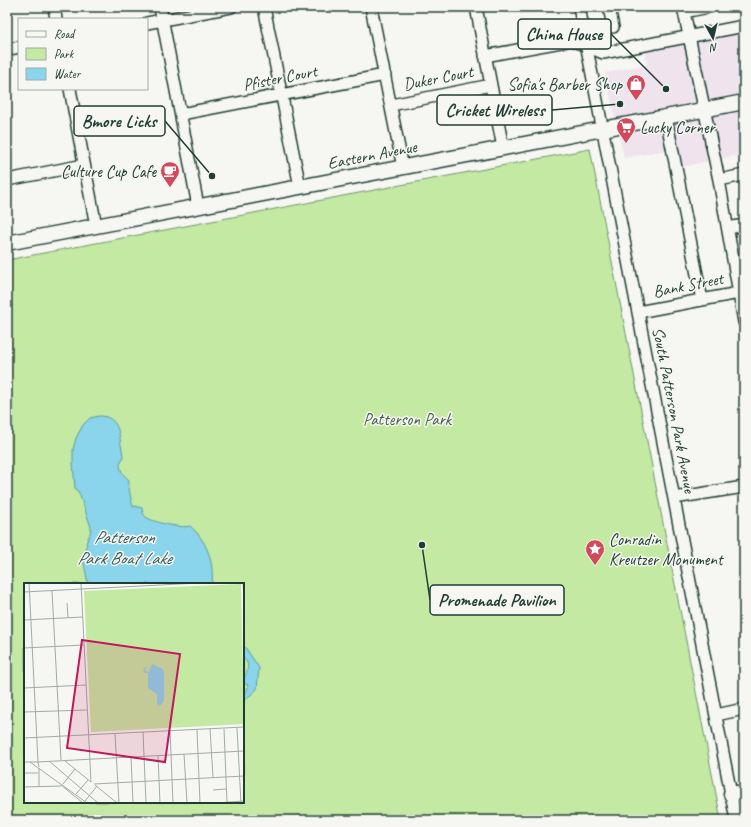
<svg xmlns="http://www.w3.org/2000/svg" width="751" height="827" font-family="Caveat,sans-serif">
<rect width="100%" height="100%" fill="#f6f6f2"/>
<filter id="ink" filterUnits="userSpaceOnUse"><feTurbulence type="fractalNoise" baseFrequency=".025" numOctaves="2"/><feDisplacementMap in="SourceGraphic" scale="8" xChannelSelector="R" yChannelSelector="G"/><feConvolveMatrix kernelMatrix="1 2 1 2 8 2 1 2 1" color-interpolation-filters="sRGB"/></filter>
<g filter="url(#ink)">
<path fill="#efe4ee" d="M 744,28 L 744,154 L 676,168 L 672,149 L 624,158 L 605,73 L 647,64 L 644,47 Z"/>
<path fill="#c3e9a3" stroke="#71936c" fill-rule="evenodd" d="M 590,149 L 721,820 L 7,820 L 7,260 ZM 25,584 L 243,584 L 243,802 L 25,802 Z"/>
<path fill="#8ad5eb" stroke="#5f98a2" d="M 99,416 C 117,416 119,431 121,445 C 122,449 123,455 123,458 C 122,460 121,462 120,464 C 120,471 124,476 129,480 C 128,489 131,498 133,507 L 135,506 L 142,508 C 143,512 143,515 146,517 C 152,522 182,529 190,526 C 207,541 214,561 212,584 L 88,584 L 83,558 L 84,551 L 87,544 L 86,543 L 90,534 L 91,527 L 79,493 L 75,488 L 73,464 L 73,450 L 76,438 L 83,425 L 90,418 Z
M 243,647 L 245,647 L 259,668 L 257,689 L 243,702 C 243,695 248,691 248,685 L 245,684 L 243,681 C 246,673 252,665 243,658 Z"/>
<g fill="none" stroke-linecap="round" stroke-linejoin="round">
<defs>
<path id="minor" d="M 54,7 L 56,19
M 160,7 L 198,206
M 264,7 L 300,187
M 371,7 L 403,168
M 476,7 L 503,148
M 579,7 L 736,820
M 609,7 L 613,27
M 683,7 L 719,180 L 744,322
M 684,12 L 709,7
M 147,23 L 231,7
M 7,50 L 19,47
M 485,56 L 572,40 L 603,53 L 744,26
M 70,89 L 96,226
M 391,105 L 491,85
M 181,114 L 385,75
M 666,117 L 702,300
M 7,180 L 84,165
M 719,180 L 744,175
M 728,228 L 744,225
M 638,312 L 744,292
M 674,498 L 744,487
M 716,715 L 744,709"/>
<path id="major" d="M 7,243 L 744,102
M 731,794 L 744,792"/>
</defs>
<use href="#minor" stroke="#1f3d34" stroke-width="14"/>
<use href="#major" stroke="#1f3d34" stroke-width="17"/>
<use href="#minor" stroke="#f6f6f2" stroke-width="11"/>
<use href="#major" stroke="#f6f6f2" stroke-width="14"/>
</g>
</g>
<defs>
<symbol id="shop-pin" viewBox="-11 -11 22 30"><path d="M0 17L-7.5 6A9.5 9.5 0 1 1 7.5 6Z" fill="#d1495b" stroke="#f6f6f2"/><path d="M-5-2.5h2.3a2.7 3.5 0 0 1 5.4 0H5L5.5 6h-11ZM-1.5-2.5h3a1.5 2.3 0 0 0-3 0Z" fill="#fff"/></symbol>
<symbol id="supermarket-pin" viewBox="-11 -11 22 30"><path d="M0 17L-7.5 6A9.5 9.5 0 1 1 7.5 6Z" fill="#d1495b" stroke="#f6f6f2"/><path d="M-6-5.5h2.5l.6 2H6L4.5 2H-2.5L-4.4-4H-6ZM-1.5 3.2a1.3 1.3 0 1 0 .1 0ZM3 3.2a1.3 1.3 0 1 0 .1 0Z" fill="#fff"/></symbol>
<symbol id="cafe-pin" viewBox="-11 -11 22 30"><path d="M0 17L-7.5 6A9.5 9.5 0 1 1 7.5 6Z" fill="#d1495b" stroke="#f6f6f2"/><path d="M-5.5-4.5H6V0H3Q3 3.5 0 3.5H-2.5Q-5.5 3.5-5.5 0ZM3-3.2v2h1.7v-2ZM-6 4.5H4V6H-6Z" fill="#fff"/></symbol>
<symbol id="sight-pin" viewBox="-11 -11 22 30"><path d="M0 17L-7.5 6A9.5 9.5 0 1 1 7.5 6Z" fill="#d1495b" stroke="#f6f6f2"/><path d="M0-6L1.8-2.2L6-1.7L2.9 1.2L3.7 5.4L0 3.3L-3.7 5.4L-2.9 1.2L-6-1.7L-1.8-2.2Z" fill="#fff"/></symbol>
</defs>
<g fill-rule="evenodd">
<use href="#shop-pin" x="625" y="73" width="22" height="30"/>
<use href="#supermarket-pin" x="615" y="116" width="22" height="30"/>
<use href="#cafe-pin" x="159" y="160" width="22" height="30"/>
<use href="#sight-pin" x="584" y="538" width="22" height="30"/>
</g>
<g text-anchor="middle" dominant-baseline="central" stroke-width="3" stroke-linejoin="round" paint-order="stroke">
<g font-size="17" fill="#1f3d34" stroke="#f6f6f2">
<text transform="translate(280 78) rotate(-11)">Pfister Court</text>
<text transform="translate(438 78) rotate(-11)">Duker Court</text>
<text transform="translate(372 155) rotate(-11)">Eastern Avenue</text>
<text transform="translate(688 285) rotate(-11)">Bank Street</text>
<text transform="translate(674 410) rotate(79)">South Patterson Park Avenue</text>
</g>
<g font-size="17" fill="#1f3d34" stroke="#f6f6f2" text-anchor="end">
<text x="622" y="84">Sofia's Barber Shop</text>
<text x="640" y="127" text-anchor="start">Lucky Corner</text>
<text x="156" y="171">Culture Cup Cafe</text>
<text x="609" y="539" text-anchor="start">Conradin<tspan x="609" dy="20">Kreutzer Monument</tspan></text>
</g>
<g font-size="17" fill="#405f4a" stroke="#f6f6f2">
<text x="407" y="419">Patterson Park</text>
</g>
<g font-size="18" font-style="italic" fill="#345b59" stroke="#f6f6f2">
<text x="124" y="537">Patterson<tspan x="124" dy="21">Park Boat Lake</tspan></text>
</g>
</g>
<g transform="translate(24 583)">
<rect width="220" height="220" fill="#f6f6f2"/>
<path d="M 217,1 L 220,141 L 67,149 L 60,8 Z" fill="#c3e9a3"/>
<path d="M 128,81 L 139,86 L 140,90 L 140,118 L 136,123 L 133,121 L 133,111 L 124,105 L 124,90 L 121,90 L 119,87 L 122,83 L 121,88 L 125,89 Z" fill="#8ad5eb"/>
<path fill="none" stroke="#a0aca6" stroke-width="1" d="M 5,0 L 14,179 L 220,168M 57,0 L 67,199M 219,0 L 220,12M 28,8 L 37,177M 0,9 L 175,0M 43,20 L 44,35M 0,37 L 59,34M 0,65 L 60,62M 0,105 L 62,102M 0,129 L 63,127M 213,145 L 217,220M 186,146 L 189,194M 200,146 L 203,220M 146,147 L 149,220M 173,147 L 176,220M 119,149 L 122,220M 91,151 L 95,220M 0,155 L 220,144M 160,171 L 163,220M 134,173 L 136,220M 107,174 L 109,220M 25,178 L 74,220M 41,178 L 67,199M 0,179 L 14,179 L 15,184M 6,179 L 63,220M 15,185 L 15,204M 0,190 L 14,190M 39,201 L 51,186M 70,201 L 220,193M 37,202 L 59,220M 71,202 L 93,220M 0,204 L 37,203M 189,207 L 202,206M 52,211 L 64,197M 61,218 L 73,203M 192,220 L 220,218"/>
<path fill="#c2185b" fill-opacity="0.15" stroke="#c2185b" stroke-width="2" d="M 58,57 L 156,71 L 141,179 L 43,165 Z"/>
<rect width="220" height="220" fill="none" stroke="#1f3d34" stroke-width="2"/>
</g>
<path fill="none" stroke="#1f3d34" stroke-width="1.5" d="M666 89L611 34M620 104L552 110M212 176L165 121M422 545L430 600"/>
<g fill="#1f3d34" stroke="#f6f6f2" stroke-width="1.5">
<circle cx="666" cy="89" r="4"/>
<circle cx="620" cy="104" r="4"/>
<circle cx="212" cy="176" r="4"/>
<circle cx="422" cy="545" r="4"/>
</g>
<g fill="#f6f6f2" stroke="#1f3d34" stroke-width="1.5">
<rect x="518" y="19" width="93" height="30" rx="4"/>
<rect x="437" y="95" width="115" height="30" rx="4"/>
<rect x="74" y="106" width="91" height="30" rx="4"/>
<rect x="430" y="585" width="134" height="30" rx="4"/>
</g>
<g font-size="18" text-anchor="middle" font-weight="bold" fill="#1f3d34">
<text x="564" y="40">China House</text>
<text x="495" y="116">Cricket Wireless</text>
<text x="119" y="127">Bmore Licks</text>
<text x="497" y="606">Promenade Pavilion</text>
</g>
<rect width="751" height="827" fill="none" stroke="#f6f6f2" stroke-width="24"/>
<rect x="12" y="12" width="727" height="803" fill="none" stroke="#1f3d34" stroke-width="1.5" filter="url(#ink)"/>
<rect x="18" y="18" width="130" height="72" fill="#f6f6f2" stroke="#a0aca6"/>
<rect x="26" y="31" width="20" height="6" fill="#f6f6f2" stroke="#a0aca6"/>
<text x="54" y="38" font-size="12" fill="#1f3d34">Road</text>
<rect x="26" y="48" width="20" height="12" fill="#c3e9a3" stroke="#a0aca6"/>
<text x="54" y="58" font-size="12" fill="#1f3d34">Park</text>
<rect x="26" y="68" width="20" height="12" fill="#8ad5eb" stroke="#a0aca6"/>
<text x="54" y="78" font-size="12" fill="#1f3d34">Water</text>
<g transform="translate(713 38) rotate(172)" stroke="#f6f6f2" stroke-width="3" paint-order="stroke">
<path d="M0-3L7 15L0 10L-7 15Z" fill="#1f3d34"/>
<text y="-6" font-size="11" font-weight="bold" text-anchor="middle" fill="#1f3d34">N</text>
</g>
</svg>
